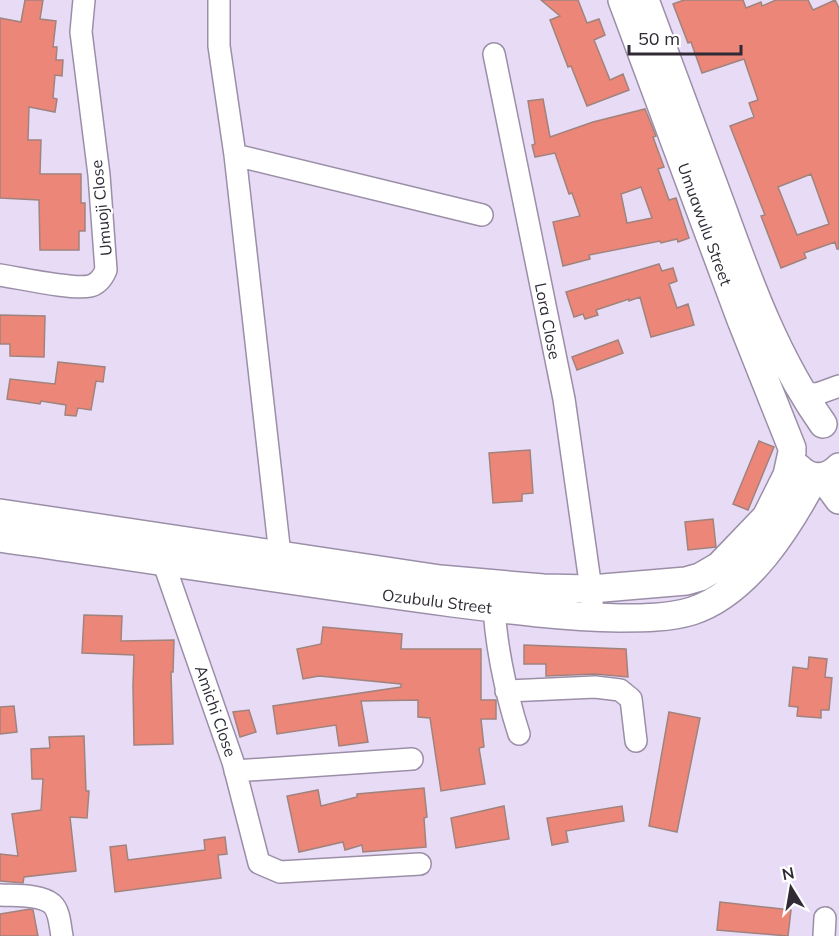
<svg xmlns="http://www.w3.org/2000/svg" width="839" height="936" font-family="Mulish,sans-serif">
<rect width="100%" height="100%" fill="#e8dbf6"/>
<path fill="#eb8678" stroke="#a1837e" stroke-width="1.5" fill-rule="evenodd" d="M 25,0 L 43,0 L 40,19 L 56,21 L 53,47 L 57,47 L 56,60 L 63,60 L 62,76 L 55,75 L 53,98 L 57,99 L 55,112 L 29,107 L 28,140 L 41,140 L 40,174 L 81,174 L 81,203 L 85,203 L 85,231 L 79,231 L 79,250 L 40,250 L 39,200 L 0,198 L 0,18 L 21,22 Z
M 541,0 L 578,0 L 587,23 L 599,19 L 605,35 L 594,40 L 610,80 L 623,74 L 629,90 L 587,106 L 571,66 L 568,67 L 550,20 L 560,16 Z
M 684,0 L 743,0 L 746,8 L 761,2 L 762,6 L 776,0 L 808,0 L 813,10 L 835,0 L 839,8 L 839,249 L 837,249 L 835,242 L 804,253 L 806,258 L 781,268 L 761,216 L 765,215 L 730,126 L 754,117 L 749,103 L 758,100 L 744,59 L 702,73 L 691,42 L 688,43 L 673,4 ZM 811,174 L 829,224 L 797,235 L 778,187 Z
M 543,99 L 550,137 L 593,122 L 645,109 L 656,136 L 653,137 L 664,167 L 658,169 L 669,200 L 676,198 L 689,238 L 678,242 L 677,239 L 661,243 L 660,241 L 589,255 L 590,259 L 563,266 L 553,222 L 580,216 L 572,193 L 569,194 L 555,153 L 535,157 L 532,145 L 535,144 L 528,101 ZM 641,187 L 652,218 L 627,223 L 621,194 Z
M 659,264 L 662,271 L 673,268 L 677,281 L 669,284 L 677,308 L 688,304 L 694,325 L 651,337 L 640,297 L 629,301 L 629,299 L 596,310 L 598,315 L 585,319 L 583,314 L 574,317 L 566,292 Z
M 0,315 L 45,316 L 44,357 L 10,356 L 10,344 L 0,344 Z
M 618,340 L 623,353 L 577,370 L 572,357 Z
M 58,362 L 105,367 L 103,382 L 96,381 L 91,410 L 78,408 L 76,416 L 65,415 L 66,405 L 41,401 L 40,404 L 7,399 L 10,379 L 55,384 Z
M 759,441 L 774,447 L 748,510 L 733,504 Z
M 530,450 L 533,493 L 522,494 L 522,501 L 493,503 L 489,453 Z
M 713,519 L 716,547 L 688,550 L 685,522 Z
M 84,615 L 122,616 L 121,641 L 174,640 L 173,672 L 171,672 L 173,744 L 134,745 L 133,686 L 134,655 L 82,653 Z
M 323,627 L 402,634 L 401,649 L 481,649 L 481,700 L 496,700 L 496,719 L 481,719 L 484,747 L 479,748 L 485,784 L 441,791 L 430,718 L 418,717 L 418,700 L 361,701 L 368,742 L 339,746 L 336,725 L 277,734 L 273,706 L 401,687 L 401,684 L 319,676 L 303,679 L 297,649 L 321,644 Z
M 524,645 L 626,649 L 628,677 L 595,674 L 546,676 L 546,664 L 524,664 Z
M 809,657 L 827,659 L 825,677 L 832,678 L 829,710 L 821,710 L 821,718 L 797,716 L 798,707 L 789,706 L 793,667 L 808,669 Z
M 14,706 L 17,732 L 0,734 L 0,707 Z
M 249,710 L 256,732 L 240,737 L 233,712 Z
M 669,712 L 700,718 L 677,832 L 649,826 Z
M 84,736 L 86,791 L 89,791 L 87,818 L 70,817 L 76,871 L 24,877 L 23,883 L 0,881 L 0,854 L 18,856 L 12,814 L 41,810 L 43,779 L 32,779 L 31,749 L 50,748 L 49,737 Z
M 424,788 L 427,817 L 424,818 L 426,847 L 363,852 L 362,845 L 345,850 L 343,842 L 299,852 L 287,796 L 318,790 L 321,806 L 357,797 L 357,794 Z
M 504,806 L 509,839 L 456,848 L 451,818 Z
M 622,806 L 624,821 L 566,831 L 568,842 L 552,845 L 547,818 Z
M 225,837 L 227,854 L 218,855 L 221,878 L 115,892 L 110,847 L 126,845 L 128,860 L 205,850 L 204,840 Z
M 720,902 L 791,910 L 788,936 L 717,930 Z
M 30,909 L 33,910 L 38,936 L 0,936 L 0,914 Z"/>
<g fill="none" stroke-linecap="round" stroke-linejoin="round">
<defs>
<path id="minor" d="M 219,0 L 219,46 L 235,155 L 280,555 L 275,568
M 494,54 L 564,399 L 591,589 L 593,617
M 235,155 L 482,215
M 0,275 C 20,278 73,290 90,286 C 98,284 103,277 106,270 L 99,175 L 81,32 L 84,0
M 802,393 L 817,394 L 839,386
M 164,549 L 163,561 L 233,762 L 259,863 L 280,872 L 420,864
M 494,593 C 493,635 506,694 519,734
M 506,691 L 595,687 L 620,690 L 631,699 L 636,741
M 235,771 L 412,759
M 0,895 C 15,896 40,894 52,904 C 60,911 60,927 62,936
M 824,936 L 825,918"/>
<path id="major" d="M 622,0 L 741,320 L 792,448
M 645,0 C 671,70 697,140 723,210 C 750,285 777,359 823,424
M 799,468 C 811,480 827,479 839,467
M 822,477 L 839,500
M 0,513 L 440,579 L 543,588 L 591,589 L 686,581 L 700,577 L 719,566 L 766,517 L 787,475 L 792,452
M 0,538 C 151,559 302,583 453,603 C 508,610 564,617 620,618 C 643,618 669,618 692,611 C 748,593 789,526 815,477"/>
</defs>
<use href="#minor" stroke="#9b8fa8" stroke-width="24"/>
<use href="#major" stroke="#9b8fa8" stroke-width="30"/>
<use href="#minor" stroke="#fff" stroke-width="21"/>
<use href="#major" stroke="#fff" stroke-width="27"/>
</g>
<g text-anchor="middle" dominant-baseline="central" stroke-width="5" stroke-linejoin="round" paint-order="stroke">
<g font-size="16" fill="#2f2a34" stroke="#fff">
<text transform="translate(101 208) rotate(-96)">Umuoji Close</text>
<text transform="translate(705 224) rotate(70)">Umuawulu Street</text>
<text transform="translate(548 321) rotate(79)">Lora Close</text>
<text transform="translate(437 601) rotate(7)">Ozubulu Street</text>
<text transform="translate(216 711) rotate(71)">Amichi Close</text>
</g>
</g>
<g transform="translate(791 888) rotate(349)" stroke="#ffffff" stroke-width="4.5" paint-order="stroke">
<path d="M0-4.5L10 22L0 15L-10 22Z" fill="#2f2a34"/>
<text y="-9" font-size="16" font-weight="bold" text-anchor="middle" fill="#2f2a34">N</text>
</g>
<path d="M629 45v9h112v-9" fill="none" stroke="#2f2a34" stroke-width="3"/>
<text x="638" y="45" font-size="18" fill="#2f2a34" stroke="#ffffff" stroke-width="4.5" paint-order="stroke">50 m</text>
</svg>
